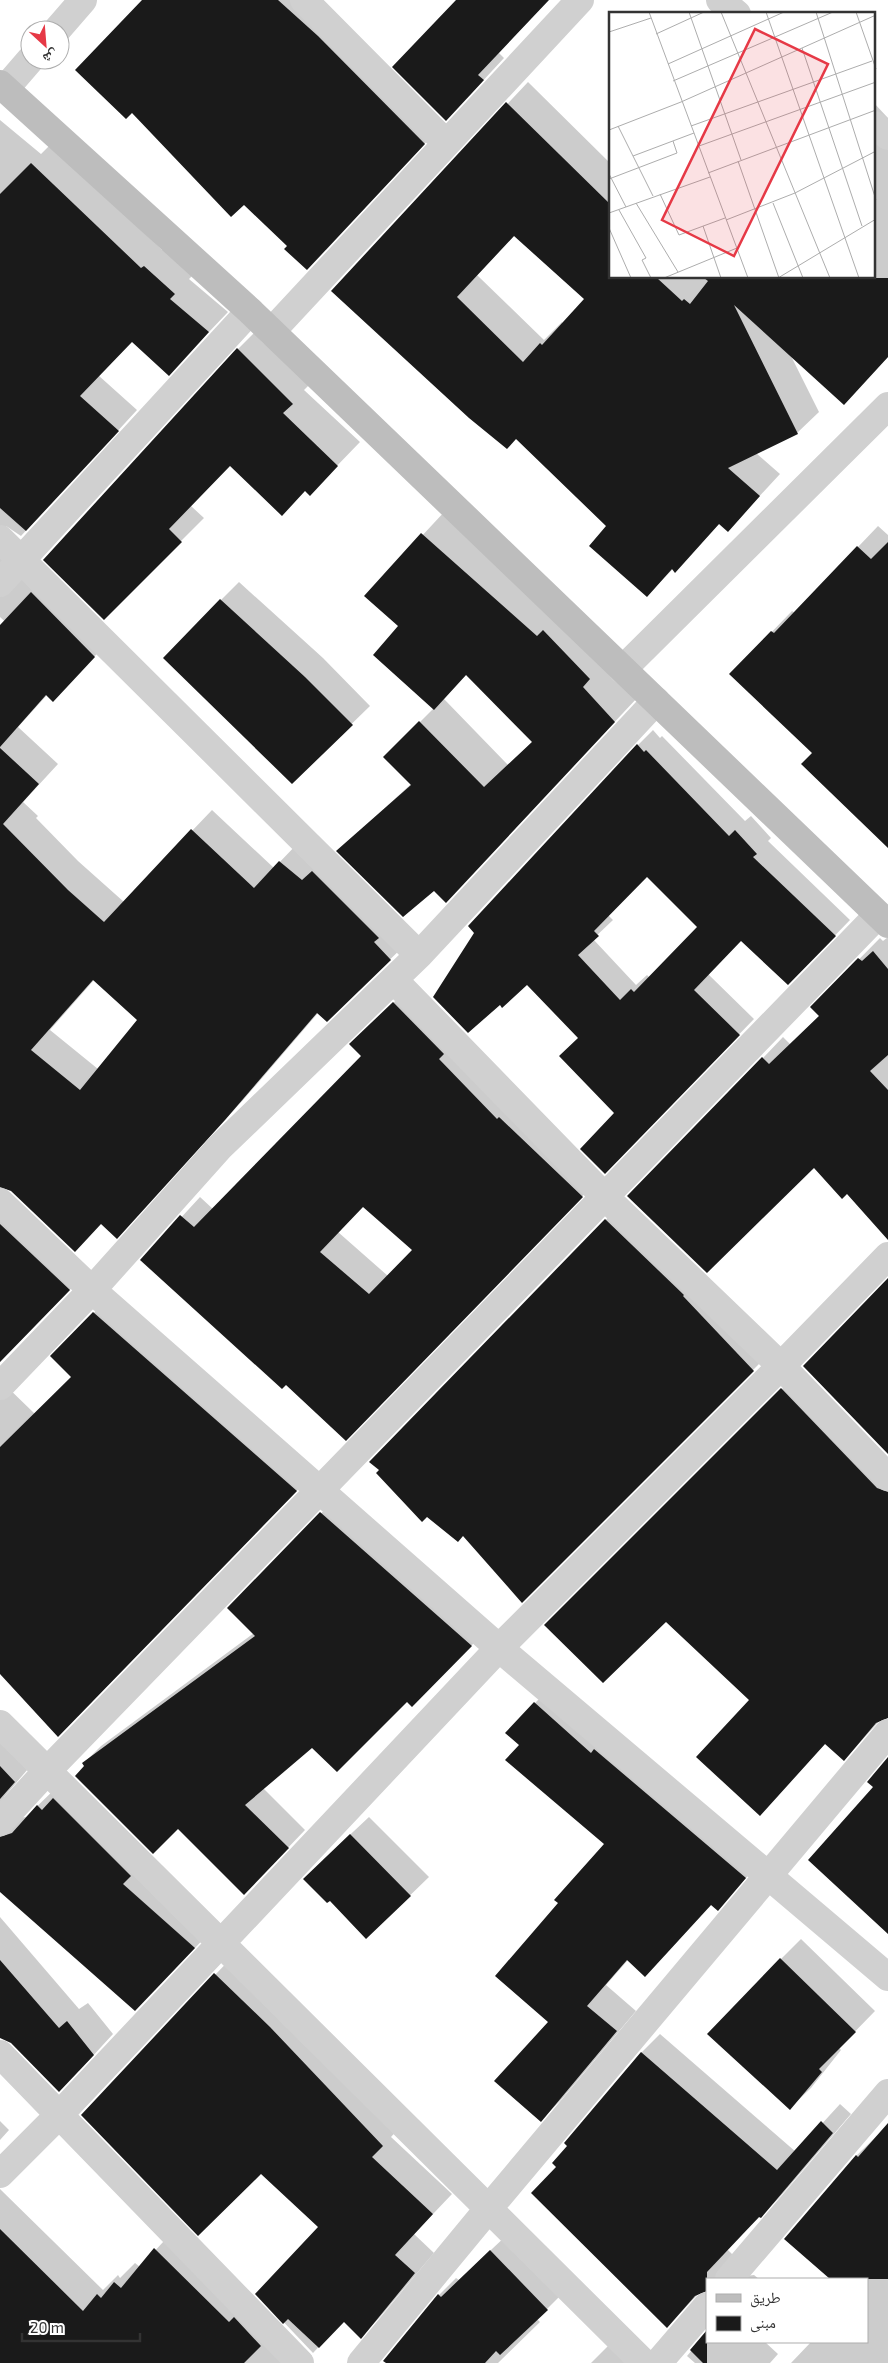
<svg xmlns="http://www.w3.org/2000/svg" width="888" height="2363" font-family="'Exo 2','Noto Naskh Arabic',sans-serif">
<rect width="100%" height="100%" fill="#fff"/>
<path fill="#0003" fill-rule="evenodd" d="M 144,0 L 316,0 L 442,125 L 326,250 L 289,246 L 244,203 L 132,112 Z
M 457,0 L 548,0 L 499,53 L 504,58 L 467,98 Z
M 528,82 L 610,163 L 610,278 L 874,278 L 874,103 L 888,118 L 888,357 L 844,403 L 790,354 L 819,412 L 797,433 L 756,453 L 780,474 L 728,530 L 720,523 L 675,571 L 673,569 L 647,595 L 608,526 L 517,438 L 332,291 ZM 515,235 L 585,299 L 563,324 L 562,322 L 544,340 L 477,275 Z
M 0,120 L 41,154 L 51,144 L 162,250 L 164,247 L 194,274 L 189,279 L 228,312 L 169,374 L 132,341 L 98,375 L 137,410 L 21,536 L 6,526 L 18,540 L 26,579 L 113,637 L 53,700 L 47,695 L 18,727 L 58,764 L 23,802 L 38,816 L 36,818 L 78,861 L 124,902 L 212,810 L 274,868 L 299,842 L 410,940 L 327,1021 L 318,1013 L 244,1099 L 136,1217 L 102,1223 L 4,1186 L 9,1194 L 89,1270 L 0,1362 L 0,643 L 13,629 L 0,617 ZM 94,980 L 138,1020 L 98,1069 L 50,1030 Z
M 260,327 L 314,380 L 304,390 L 360,442 L 332,471 L 306,490 L 231,464 L 191,506 L 204,518 L 104,618 L 238,349 Z
M 446,510 L 638,697 L 446,902 L 434,889 L 338,851 L 411,784 L 385,757 L 434,708 L 400,626 L 366,596 ZM 467,674 L 533,741 L 508,765 L 444,699 Z
M 878,526 L 888,535 L 888,846 L 813,753 L 731,674 L 792,611 L 795,613 Z
M 239,582 L 323,658 L 370,706 L 292,782 L 221,600 Z
M 653,730 L 660,738 L 662,736 L 745,821 L 751,816 L 771,838 L 768,841 L 850,920 L 788,984 L 741,940 L 708,974 L 754,1019 L 620,1157 L 616,1113 L 579,1038 L 527,983 L 638,745 ZM 647,875 L 698,927 L 650,978 L 647,975 L 636,985 L 593,939 L 613,920 L 608,915 Z
M 888,937 L 888,1216 L 763,1058 L 783,1037 L 790,1044 L 820,1015 L 812,1007 L 880,938 L 883,941 Z
M 413,984 L 601,1177 L 365,1420 L 286,1384 L 142,1260 L 200,1197 L 213,1209 L 363,1056 L 370,1025 ZM 363,1206 L 414,1250 L 388,1276 L 338,1232 Z
M 625,1200 L 772,1351 L 522,1601 L 464,1535 L 371,1462 Z
M 113,1293 L 316,1471 L 78,1716 L 0,1672 L 0,1380 L 35,1414 L 73,1377 L 52,1356 Z
M 802,1369 L 888,1458 L 888,1717 L 883,1717 L 844,1760 L 826,1743 L 760,1814 L 751,1700 L 666,1620 L 546,1625 Z
M 339,1495 L 489,1628 L 412,1705 L 407,1700 L 313,1746 L 263,1788 L 305,1830 L 261,1876 L 178,1827 L 84,1763 L 101,1746 L 254,1633 L 229,1608 Z
M 555,1683 L 765,1857 L 718,1909 L 712,1904 L 665,1955 L 628,1960 L 606,1985 L 636,2011 L 561,2100 L 541,2120 L 559,1903 L 606,1844 L 521,1745 L 535,1703 Z
M 0,1726 L 34,1762 L 4,1797 L 18,1818 L 26,1817 L 58,1786 L 214,1928 L 155,1990 L 0,1890 Z
M 369,1817 L 429,1877 L 367,1937 L 330,1899 L 323,1860 Z
M 0,1917 L 79,2009 L 88,2003 L 113,2034 L 79,2071 L 0,2036 Z
M 801,1939 L 875,2011 L 839,2048 L 841,2050 L 811,2088 L 790,2108 L 781,1959 Z
M 235,1954 L 402,2125 L 391,2137 L 452,2194 L 414,2234 L 434,2253 L 380,2317 L 361,2337 L 344,2320 L 313,2353 L 257,2294 L 319,2227 L 261,2172 L 82,2115 Z
M 660,2034 L 796,2152 L 840,2104 L 851,2114 L 779,2198 L 727,2249 L 733,2255 L 746,2276 L 754,2275 L 759,2279 L 707,2279 L 702,2290 L 667,2327 L 558,2167 L 641,2053 Z
M 0,2121 L 9,2130 L 0,2140 Z
M 888,2125 L 888,2363 L 791,2363 L 811,2342 L 867,2342 L 867,2279 L 832,2279 L 786,2239 L 856,2156 Z
M 0,2189 L 103,2290 L 118,2275 L 120,2278 L 135,2263 L 140,2267 L 175,2229 L 254,2298 L 312,2356 L 307,2360 L 310,2363 L 6,2363 L 0,2357 Z
M 508,2234 L 564,2292 L 537,2319 L 540,2322 L 498,2363 L 387,2363 L 439,2295 L 456,2278 L 459,2280 Z
M 707,2332 L 707,2342 L 765,2342 L 778,2354 L 770,2363 L 695,2363 L 687,2356 Z
M 617,2337 L 644,2363 L 591,2363 Z"/>
<path fill="#1a1a1a" fill-rule="evenodd" d="M 142,0 L 278,0 L 318,36 L 425,144 L 307,270 L 284,249 L 287,246 L 244,205 L 231,217 L 132,113 L 126,119 L 75,70 Z
M 456,0 L 549,0 L 478,75 L 484,80 L 446,121 L 392,67 Z
M 506,102 L 610,204 L 610,278 L 657,278 L 682,301 L 684,299 L 690,304 L 708,281 L 704,278 L 888,278 L 888,357 L 844,405 L 734,305 L 798,434 L 728,468 L 760,496 L 728,532 L 719,524 L 675,573 L 672,569 L 647,597 L 589,546 L 606,526 L 516,439 L 507,449 L 469,418 L 331,291 ZM 514,236 L 584,299 L 542,345 L 540,343 L 523,362 L 457,297 Z
M 31,163 L 141,268 L 144,266 L 175,294 L 170,299 L 209,332 L 169,376 L 132,342 L 80,396 L 119,431 L 26,531 L 0,508 L 0,194 Z
M 237,348 L 293,404 L 283,413 L 338,466 L 310,496 L 305,491 L 282,516 L 230,466 L 169,529 L 182,542 L 104,620 L 43,560 Z
M 421,533 L 537,636 L 543,630 L 590,679 L 583,687 L 615,722 L 446,903 L 434,891 L 403,917 L 336,851 L 411,785 L 383,757 L 419,721 L 484,787 L 532,742 L 466,675 L 434,710 L 373,655 L 398,626 L 364,596 Z
M 888,542 L 888,848 L 801,764 L 812,753 L 729,674 L 771,631 L 774,633 L 857,546 L 871,559 Z
M 31,592 L 95,657 L 53,702 L 46,695 L 0,747 L 0,625 Z
M 220,599 L 305,677 L 353,725 L 292,784 L 163,658 Z
M 637,744 L 644,752 L 646,750 L 729,836 L 735,830 L 757,854 L 753,857 L 836,936 L 788,985 L 741,941 L 694,990 L 740,1035 L 605,1174 L 580,1149 L 614,1113 L 559,1056 L 578,1038 L 527,985 L 502,1008 L 500,1005 L 468,1033 L 433,997 L 474,933 L 468,926 ZM 647,877 L 697,927 L 634,992 L 631,989 L 620,1000 L 578,955 L 599,936 L 594,931 Z
M 0,748 L 39,784 L 3,824 L 68,890 L 104,922 L 191,829 L 254,888 L 279,861 L 302,880 L 312,871 L 379,938 L 374,942 L 391,960 L 327,1022 L 317,1013 L 225,1120 L 117,1239 L 101,1224 L 75,1252 L 11,1191 L 0,1187 ZM 93,980 L 137,1020 L 80,1090 L 31,1050 Z
M 873,951 L 888,969 L 888,1055 L 870,1071 L 888,1090 L 888,1240 L 847,1194 L 842,1199 L 814,1168 L 707,1273 L 627,1196 L 762,1057 L 769,1064 L 819,1016 L 810,1007 L 858,958 L 862,961 Z
M 393,1002 L 444,1054 L 439,1059 L 497,1119 L 499,1117 L 583,1197 L 346,1441 L 286,1385 L 282,1389 L 140,1260 L 180,1215 L 194,1227 L 361,1056 L 349,1044 ZM 363,1207 L 412,1250 L 369,1294 L 320,1252 Z
M 605,1219 L 684,1295 L 683,1296 L 754,1371 L 522,1603 L 463,1536 L 458,1542 L 427,1517 L 422,1522 L 376,1473 L 379,1470 L 369,1462 Z
M 0,1224 L 70,1290 L 0,1362 Z
M 888,1278 L 888,1454 L 803,1366 Z
M 93,1312 L 297,1491 L 58,1737 L 0,1674 L 0,1447 L 71,1377 L 50,1356 Z
M 781,1388 L 877,1488 L 888,1492 L 888,1718 L 876,1723 L 844,1761 L 825,1744 L 760,1816 L 696,1757 L 749,1700 L 666,1622 L 603,1683 L 544,1625 Z
M 320,1512 L 472,1646 L 412,1707 L 407,1702 L 337,1772 L 312,1748 L 245,1805 L 289,1848 L 244,1895 L 178,1829 L 153,1854 L 75,1776 L 84,1766 L 82,1763 L 255,1636 L 227,1608 Z
M 534,1702 L 591,1753 L 594,1749 L 746,1878 L 718,1911 L 711,1905 L 645,1977 L 627,1960 L 587,2006 L 617,2031 L 541,2122 L 494,2081 L 548,2022 L 495,1976 L 558,1903 L 554,1900 L 604,1844 L 505,1760 L 519,1745 L 505,1733 Z
M 888,1757 L 888,1934 L 808,1860 L 873,1787 L 867,1782 Z
M 0,1766 L 15,1782 L 0,1799 Z
M 53,1798 L 131,1876 L 123,1884 L 195,1948 L 135,2011 L 0,1892 L 0,1837 L 12,1833 L 37,1805 L 42,1810 Z
M 350,1834 L 411,1896 L 366,1939 L 330,1901 L 327,1903 L 303,1879 Z
M 780,1958 L 856,2032 L 819,2069 L 822,2072 L 790,2110 L 707,2034 Z
M 0,1960 L 59,2028 L 67,2021 L 94,2055 L 59,2092 L 11,2043 L 0,2038 Z
M 214,1973 L 270,2027 L 383,2146 L 372,2157 L 433,2214 L 395,2255 L 415,2273 L 361,2339 L 344,2322 L 319,2348 L 288,2319 L 283,2324 L 255,2294 L 318,2227 L 261,2174 L 198,2236 L 81,2115 Z
M 641,2052 L 777,2170 L 821,2121 L 833,2133 L 761,2218 L 759,2217 L 707,2272 L 707,2291 L 695,2296 L 667,2328 L 531,2193 L 556,2167 L 552,2163 L 567,2146 L 564,2143 Z
M 888,2123 L 888,2279 L 830,2279 L 784,2239 L 856,2155 L 858,2157 Z
M 0,2229 L 83,2311 L 97,2294 L 101,2298 L 114,2282 L 121,2288 L 154,2248 L 229,2322 L 234,2317 L 261,2346 L 244,2363 L 0,2363 Z
M 490,2250 L 548,2310 L 500,2355 L 496,2351 L 485,2363 L 386,2363 L 383,2361 L 438,2294 L 441,2297 Z
M 707,2330 L 707,2363 L 703,2363 L 690,2350 Z"/>
<g fill="none" stroke-linecap="round" stroke-linejoin="round">
<path stroke="#d0d0d0" stroke-width="28" d="M 304,0 L 446,143
M 720,0 L 737,14
M 57,30 L 83,0
M 5,89 L 30,60
M 874,125 L 888,136
M 271,332 L 580,0
M 0,539 L 419,955
M 0,583 L 250,311
M 622,670 L 888,406
M 394,980 L 605,1197 L 781,1366 L 888,1477
M 0,1202 L 92,1290 L 499,1648 L 888,1977
M 0,1386 L 92,1290 L 220,1147 L 419,955 L 656,701
M 0,1724 L 644,2363
M 0,1822 L 46,1772 L 878,915
M 0,2054 L 300,2363
M 0,2174 L 59,2115 L 499,1648 L 781,1366 L 888,1256
M 729,2279 L 888,2093
M 361,2363 L 489,2208 L 888,1733
M 658,2363 L 707,2306"/>
<path stroke="#bdbdbd" stroke-width="28" d="M 0,84 L 250,311 L 888,924"/>
</g>
<g transform="translate(609 12)">
<rect width="266" height="266" fill="#fff"/>
<path fill="none" stroke="#adadad" stroke-width="1" d="M 40,0 L 139,266M 80,0 L 132,148M 112,0 L 221,266M 157,0 L 250,266M 207,0 L 267,188M 247,0 L 267,57M 0,20 L 42,6M 47,22 L 95,0M 193,36 L 253,214M 59,52 L 175,0M 64,69 L 224,0M 9,114 L 44,184M 82,114 L 263,49M 0,118 L 72,90 L 267,3M 90,134 L 267,70M 24,144 L 85,121M 129,149 L 170,266M 99,161 L 267,98M 0,162 L 17,195M 0,167 L 68,141 L 64,129M 51,182 L 70,223 L 116,206M 27,191 L 69,260M 164,191 L 194,266M 10,198 L 37,246 L 33,248 L 42,266M 0,201 L 101,165M 117,208 L 186,181 L 267,139M 94,214 L 112,266M 0,216 L 22,266M 55,266 L 128,236M 169,266 L 267,207"/>
<path fill="#e63946" fill-opacity="0.15" stroke="#e63946" stroke-width="2.5" d="M 146,17 L 219,52 L 125,244 L 53,208 Z"/>
<rect width="266" height="266" fill="none" stroke="#333" stroke-width="2.5"/>
</g>
<rect x="706" y="2278" width="162" height="65" fill="#ffffff" stroke="#adadad"/>
<rect x="716" y="2294" width="25" height="8" fill="#bdbdbd" stroke="#adadad"/>
<text x="750" y="2303" font-size="15" fill="#333333">طريق</text>
<rect x="716" y="2316" width="25" height="15" fill="#1a1a1a" stroke="#adadad"/>
<text x="750" y="2328" font-size="15" fill="#333333">مبنى</text>
<g transform="translate(45 45) rotate(154)"><circle r="24" fill="#ffffff" stroke="#adadad"/>
<path d="M0-4L9 19L0 12L-9 19Z" fill="#e63946"/>
<text y="-8" font-size="14" font-weight="bold" text-anchor="middle" fill="#333333">ش</text>
</g>
<path d="M22 2333v8h118v-8" fill="none" stroke="#333333" stroke-width="2.5"/>
<text x="30" y="2333" font-size="15" fill="#333333" stroke="#ffffff" stroke-width="4" paint-order="stroke">20 m</text>
</svg>
